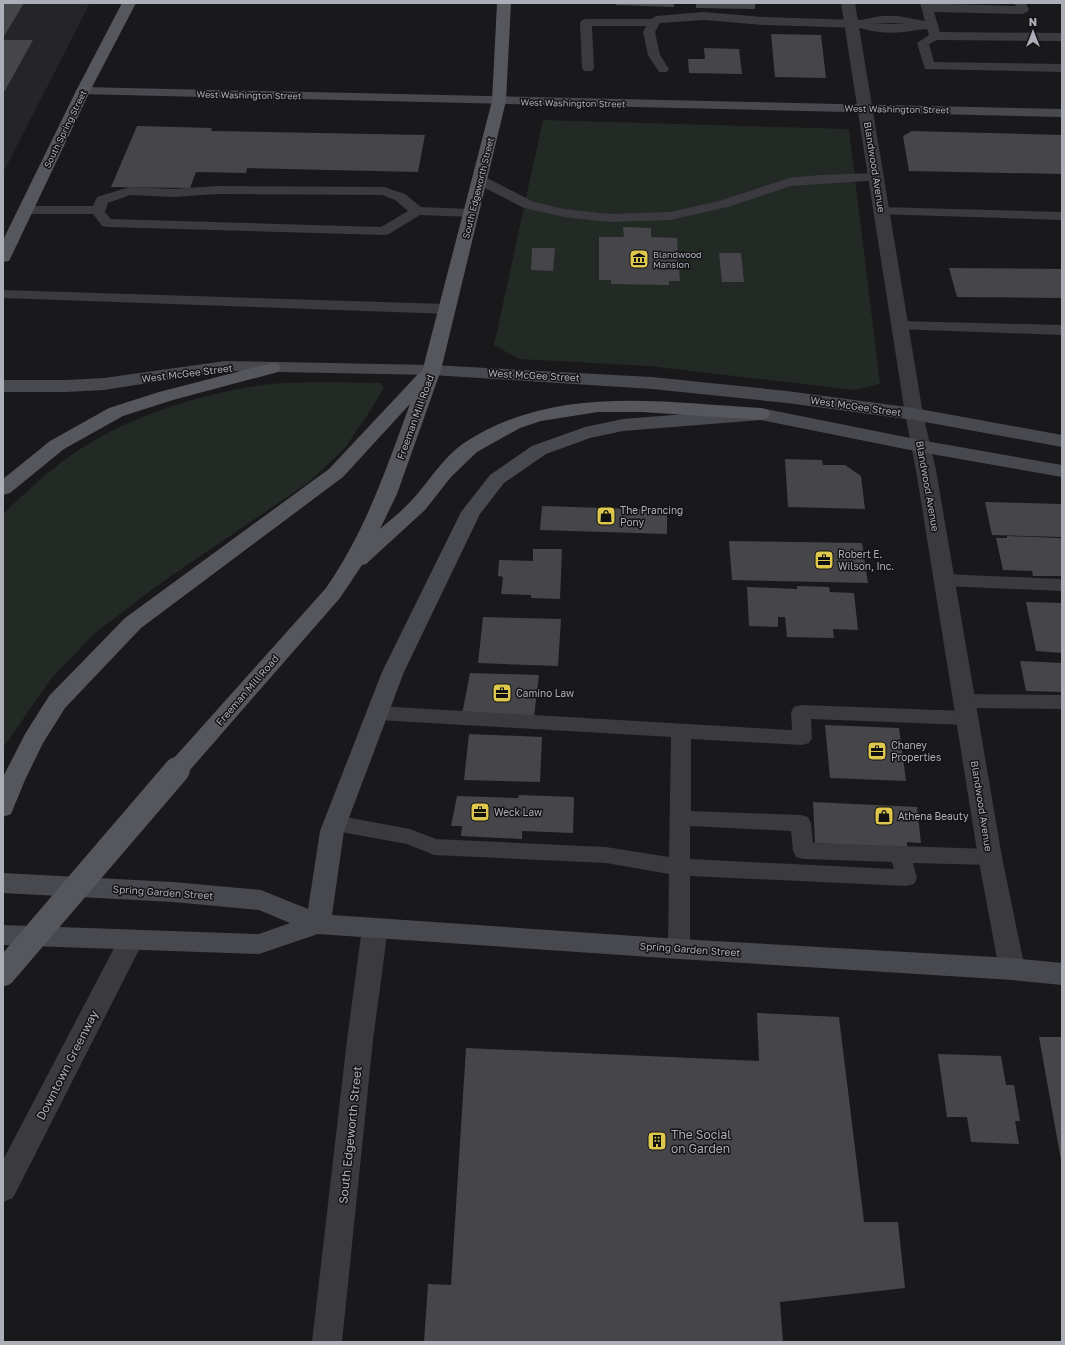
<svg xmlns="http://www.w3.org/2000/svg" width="1065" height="1345" font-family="'Golos Text',sans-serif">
<rect width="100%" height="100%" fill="#19181a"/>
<path fill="#252527" d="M 3,3 L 90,3 L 3,173 Z"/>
<path fill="#232a25" d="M 543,120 L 849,129 L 880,384 L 854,390 L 648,366 L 519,359 L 494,345 Z
M 319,382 L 380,383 L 384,387 L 372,408 L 345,448 L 309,482 L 158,585 L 95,633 L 50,680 L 3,748 L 3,514 C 24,494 46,473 70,456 C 125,417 203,392 271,384 C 286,382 303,383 319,382 Z"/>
<path fill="#46464a" d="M 3,3 L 24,3 L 3,38 Z
M 616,3 L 674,3 L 674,7 L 616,5 Z
M 696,3 L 755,3 L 755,9 L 696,8 Z
M 771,34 L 821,35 L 826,78 L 775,77 Z
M 3,40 L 33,40 L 3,94 Z
M 704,48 L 739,49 L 742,74 L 689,73 L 688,59 L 705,59 Z
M 137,126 L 212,128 L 211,131 L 425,135 L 418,172 L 247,168 L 246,173 L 196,172 L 190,188 L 111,187 Z
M 912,131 L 1062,135 L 1062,174 L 909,171 L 903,136 Z
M 623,227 L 651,228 L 651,237 L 677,238 L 680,281 L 669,281 L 669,285 L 611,284 L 611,280 L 599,280 L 599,237 L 624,237 Z
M 532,248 L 555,248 L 553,271 L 531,270 Z
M 719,253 L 741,253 L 744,282 L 722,282 Z
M 949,268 L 1062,269 L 1062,298 L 957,297 Z
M 785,459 L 822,460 L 823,465 L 845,465 L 861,476 L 865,509 L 788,507 Z
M 985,502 L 1062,504 L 1062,537 L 992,535 Z
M 542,506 L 667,510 L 667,534 L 540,530 Z
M 1007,536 L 1060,538 L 1062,540 L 1062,576 L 1033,576 L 1032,571 L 1003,570 L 996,538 L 1007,538 Z
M 729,541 L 862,543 L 868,583 L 732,580 Z
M 533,549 L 562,549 L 560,599 L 531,598 L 531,595 L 501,594 L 503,577 L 498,576 L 499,560 L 533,561 Z
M 797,586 L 829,587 L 830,592 L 854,593 L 858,630 L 833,629 L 834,638 L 787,637 L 785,617 L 778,617 L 778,627 L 749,626 L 747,587 L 797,589 Z
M 1026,602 L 1062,603 L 1062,653 L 1036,651 Z
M 483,617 L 561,619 L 558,666 L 478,663 Z
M 1020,661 L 1062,663 L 1062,692 L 1026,691 Z
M 470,673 L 539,675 L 534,717 L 462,714 Z
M 825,725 L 899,728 L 906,781 L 830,778 Z
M 469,734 L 542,737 L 540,782 L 464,780 Z
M 519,795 L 574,797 L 573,833 L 522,831 L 522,839 L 461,836 L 462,826 L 451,826 L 457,796 L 518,798 Z
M 813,802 L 917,807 L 921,843 L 907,842 L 907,848 L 815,843 Z
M 757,1013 L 839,1017 L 864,1222 L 898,1222 L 905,1288 L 780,1302 L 783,1342 L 424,1342 L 428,1284 L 451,1285 L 466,1048 L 759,1061 Z
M 1039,1037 L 1062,1037 L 1062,1160 L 1061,1160 Z
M 938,1054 L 1001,1056 L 1006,1085 L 1014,1085 L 1020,1121 L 1015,1121 L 1019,1144 L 971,1142 L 967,1117 L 947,1117 Z"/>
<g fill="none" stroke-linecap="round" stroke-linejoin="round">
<path fill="#3a3a3f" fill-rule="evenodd" d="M 920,3 L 1016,6 L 1014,3 L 1026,3 L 1029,10 L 1027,12 L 1023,14 L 934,12 L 940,32 L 1062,33 L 1062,41 L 937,40 L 929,44 L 934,62 L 1062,64 L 1062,72 L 925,69 L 917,43 L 929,35 L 927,29 C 921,29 917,30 911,31 C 895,34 875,33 860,28 L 763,25 L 704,20 L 660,23 L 655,32 L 660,55 L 669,69 L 667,72 L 659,72 L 648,55 L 643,32 L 646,26 L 592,26 L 594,68 L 592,71 L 584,71 L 582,68 L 580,23 L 582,20 L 586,19 L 651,19 L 656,16 L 704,12 L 763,17 L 860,20 L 881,16 L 898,16 L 925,21 ZM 890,23 L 906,24 L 874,24 Z
M 876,173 L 881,174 L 883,177 L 881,180 L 791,186 L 728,207 L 670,220 L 609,222 L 564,217 L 524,208 L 475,183 L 473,180 L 475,177 L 485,177 L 534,202 L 564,209 L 609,214 L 670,212 L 719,201 L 789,178 L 820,175 Z
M 217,186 L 384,187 L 405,194 L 421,207 L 471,209 L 476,210 L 478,213 L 476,216 L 471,217 L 420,215 L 389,234 L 384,235 L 107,227 L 102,226 L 93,214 L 26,214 L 21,213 L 19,210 L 21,207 L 26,206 L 93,206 L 97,197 L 129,187 L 173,189 ZM 217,194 L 382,195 L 395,200 L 408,211 L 381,227 L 111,219 L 105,212 L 108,203 L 130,195 L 173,197 Z
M 882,207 L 1062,212 L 1062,220 L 877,214 L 875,211 L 877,208 Z
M 3,290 L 447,304 L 452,306 L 455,309 L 452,312 L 447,314 L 3,298 Z
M 900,321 L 1062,325 L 1062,335 L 895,329 L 892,326 L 895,323 Z
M 944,574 L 1062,579 L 1062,591 L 944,586 L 938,584 L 935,580 L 938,576 Z
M 964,694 L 1062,695 L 1062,709 L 964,708 L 957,706 L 954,701 L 957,696 Z
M 801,705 L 967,711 L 974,713 L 977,718 L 974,723 L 967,725 L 811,719 L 812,738 L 809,743 L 802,745 L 691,739 L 691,811 L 801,815 L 808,817 L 811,823 L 813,843 L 990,849 L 997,851 L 1001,857 L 997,863 L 990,865 L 913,863 L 917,878 L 914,884 L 906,886 L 690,876 L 690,949 L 687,955 L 679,958 L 671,955 L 668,949 L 669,874 L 606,863 L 434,855 L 407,844 L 335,831 L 328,829 L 325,823 L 328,817 L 335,815 L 410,829 L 436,839 L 606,847 L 669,857 L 671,737 L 378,720 L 371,718 L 368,713 L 371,708 L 378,706 L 792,730 L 791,712 L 794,707 ZM 690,826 L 791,831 L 793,851 L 796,857 L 803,859 L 892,862 L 894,869 L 690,859 Z"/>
<path fill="#3a3a3f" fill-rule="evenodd" d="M 841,3 L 855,3 L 923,414 L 936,470 L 1002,857 L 1025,969 L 1021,977 L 1012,980 L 1003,977 L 999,969 L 978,857 L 916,470 L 905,414 Z
M 375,918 L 384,921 L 388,928 L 373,1040 L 342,1342 L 312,1342 L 347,1040 L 362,928 L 366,921 Z
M 131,930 L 140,933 L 144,940 L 13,1198 L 3,1202 L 3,1160 L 122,933 Z"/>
<path fill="#48484f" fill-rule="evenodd" d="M 83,87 L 1062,109 L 1062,117 L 78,94 L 76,91 L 78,88 Z
M 225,361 L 432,365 L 652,377 L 787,391 L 914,408 L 1062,435 L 1062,447 L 914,420 L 787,403 L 652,389 L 432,375 L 225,371 L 104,390 L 66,392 L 3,392 L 3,380 L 66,380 L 104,378 Z
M 761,408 L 920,440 L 1062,465 L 1062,477 L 920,452 L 761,420 L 623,431 L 590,438 L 546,454 L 504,483 L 480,514 L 404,672 L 344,831 L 332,915 L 679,939 L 1012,958 L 1062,963 L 1062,985 L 1012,980 L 679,959 L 318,934 L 259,954 L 3,945 L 3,925 L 259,934 L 290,923 L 259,910 L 173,902 L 3,893 L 3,873 L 173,882 L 261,890 L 308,909 L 320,831 L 382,672 L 461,512 L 490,475 L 532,446 L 585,427 L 623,419 Z"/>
<path fill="#56565d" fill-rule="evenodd" d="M 122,3 L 136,3 L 90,91 L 11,257 L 9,261 L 3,262 L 3,240 L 76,91 Z
M 497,3 L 511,3 L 506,101 L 441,370 L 397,494 L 380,529 C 390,520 402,511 411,501 C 429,482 442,458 464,443 C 553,384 661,402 761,408 L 768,410 L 770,414 L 768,418 L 761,420 L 642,412 L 598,412 L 541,421 L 520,428 L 477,452 L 451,477 L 425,510 L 366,564 L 362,565 L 340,598 L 190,770 L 182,773 L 174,770 L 170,764 L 174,758 L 326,588 C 365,532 387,467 410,404 L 343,477 L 141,628 L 65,708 L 43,743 L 25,780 L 11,814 L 3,817 L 3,777 L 25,734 L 49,696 L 125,618 L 329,469 L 419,373 L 422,372 L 492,101 Z
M 272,363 L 278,364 L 281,368 L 278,372 L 173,400 L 123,416 L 64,449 L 10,493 L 3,495 L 3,479 L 50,441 L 109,408 L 159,392 Z"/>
<path stroke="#56565d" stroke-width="20" d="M 176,771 L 182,764"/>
<path stroke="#56565d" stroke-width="26" d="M 3,973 L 177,770"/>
</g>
<defs>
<symbol id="museum-square" viewBox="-11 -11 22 22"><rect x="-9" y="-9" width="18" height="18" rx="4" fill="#ddc84d" stroke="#141315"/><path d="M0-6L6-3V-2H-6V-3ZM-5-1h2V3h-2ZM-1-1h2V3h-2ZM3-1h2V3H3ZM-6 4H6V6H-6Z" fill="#111"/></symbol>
<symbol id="shop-square" viewBox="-11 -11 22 22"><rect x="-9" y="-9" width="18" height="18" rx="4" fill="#ddc84d" stroke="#141315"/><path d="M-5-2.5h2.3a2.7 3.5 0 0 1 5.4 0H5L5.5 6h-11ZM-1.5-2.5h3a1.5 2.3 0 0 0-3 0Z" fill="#111"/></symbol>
<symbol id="office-square" viewBox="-11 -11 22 22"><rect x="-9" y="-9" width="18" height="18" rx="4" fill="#ddc84d" stroke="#141315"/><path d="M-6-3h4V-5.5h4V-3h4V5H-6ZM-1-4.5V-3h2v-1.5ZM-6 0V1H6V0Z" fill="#111"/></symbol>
<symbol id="building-square" viewBox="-11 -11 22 22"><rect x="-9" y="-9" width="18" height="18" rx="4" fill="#ddc84d" stroke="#141315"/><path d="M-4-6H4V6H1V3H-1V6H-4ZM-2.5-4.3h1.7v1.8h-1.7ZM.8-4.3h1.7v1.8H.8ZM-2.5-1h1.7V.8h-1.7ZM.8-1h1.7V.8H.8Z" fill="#111"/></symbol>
</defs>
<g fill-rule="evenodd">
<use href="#museum-square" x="628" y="248" width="22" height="22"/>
<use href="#shop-square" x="595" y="505" width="22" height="22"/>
<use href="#office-square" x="813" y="549" width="22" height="22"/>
<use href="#office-square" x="491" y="682" width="22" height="22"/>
<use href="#office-square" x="866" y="740" width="22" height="22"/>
<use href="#office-square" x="469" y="801" width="22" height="22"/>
<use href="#shop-square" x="873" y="805" width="22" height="22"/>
<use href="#building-square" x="646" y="1130" width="22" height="22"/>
</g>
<g text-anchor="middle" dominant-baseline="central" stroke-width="3" stroke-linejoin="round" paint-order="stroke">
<g font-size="9" fill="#acaeb8" stroke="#141315">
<text transform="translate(249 95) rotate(1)">West Washington Street</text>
<text transform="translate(573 103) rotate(1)">West Washington Street</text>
<text transform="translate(897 109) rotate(1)">West Washington Street</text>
<text transform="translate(65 129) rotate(-64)">South Spring Street</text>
<text transform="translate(478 188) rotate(-76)">South Edgeworth Street</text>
</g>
<g font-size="9" fill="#acaeb8" stroke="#141315" text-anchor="start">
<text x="653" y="254">Blandwood<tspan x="653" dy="10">Mansion</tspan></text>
</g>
<g font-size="10" fill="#acaeb8" stroke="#141315">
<text transform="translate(875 167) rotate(81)">Blandwood Avenue</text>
<text transform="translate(187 373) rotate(-7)">West McGee Street</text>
<text transform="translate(534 375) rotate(3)">West McGee Street</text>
<text transform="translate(856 406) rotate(8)">West McGee Street</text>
<text transform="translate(415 417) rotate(-70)">Freeman Mill Road</text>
<text transform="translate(928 486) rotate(80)">Blandwood Avenue</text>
<text transform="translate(247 690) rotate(-49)">Freeman Mill Road</text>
<text transform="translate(982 806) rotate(81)">Blandwood Avenue</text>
<text transform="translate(163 892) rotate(4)">Spring Garden Street</text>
<text transform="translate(690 949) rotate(4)">Spring Garden Street</text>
</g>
<g font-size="10" fill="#acaeb8" stroke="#141315" text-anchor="start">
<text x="620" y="510">The Prancing<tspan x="620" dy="12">Pony</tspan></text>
<text x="838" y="554">Robert E.<tspan x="838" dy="12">Wilson, Inc.</tspan></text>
<text x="516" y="693">Camino Law</text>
<text x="891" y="745">Chaney<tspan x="891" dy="12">Properties</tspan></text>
<text x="494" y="812">Weck Law</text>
<text x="898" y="816">Athena Beauty</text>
</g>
<g font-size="12" fill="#acaeb8" stroke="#141315">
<text transform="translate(67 1065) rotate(-63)">Downtown Greenway</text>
<text transform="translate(350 1135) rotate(-84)">South Edgeworth Street</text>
</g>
<g font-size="12" fill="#acaeb8" stroke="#141315" text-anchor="start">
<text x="671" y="1134">The Social<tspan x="671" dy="14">on Garden</tspan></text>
</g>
</g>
<rect width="1065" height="1345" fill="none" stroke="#acaeb8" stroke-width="8"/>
<g transform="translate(1033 32)" stroke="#141315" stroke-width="3" paint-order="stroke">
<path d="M0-3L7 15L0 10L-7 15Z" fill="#acaeb8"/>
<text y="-6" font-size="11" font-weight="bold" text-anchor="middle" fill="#acaeb8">N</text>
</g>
</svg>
